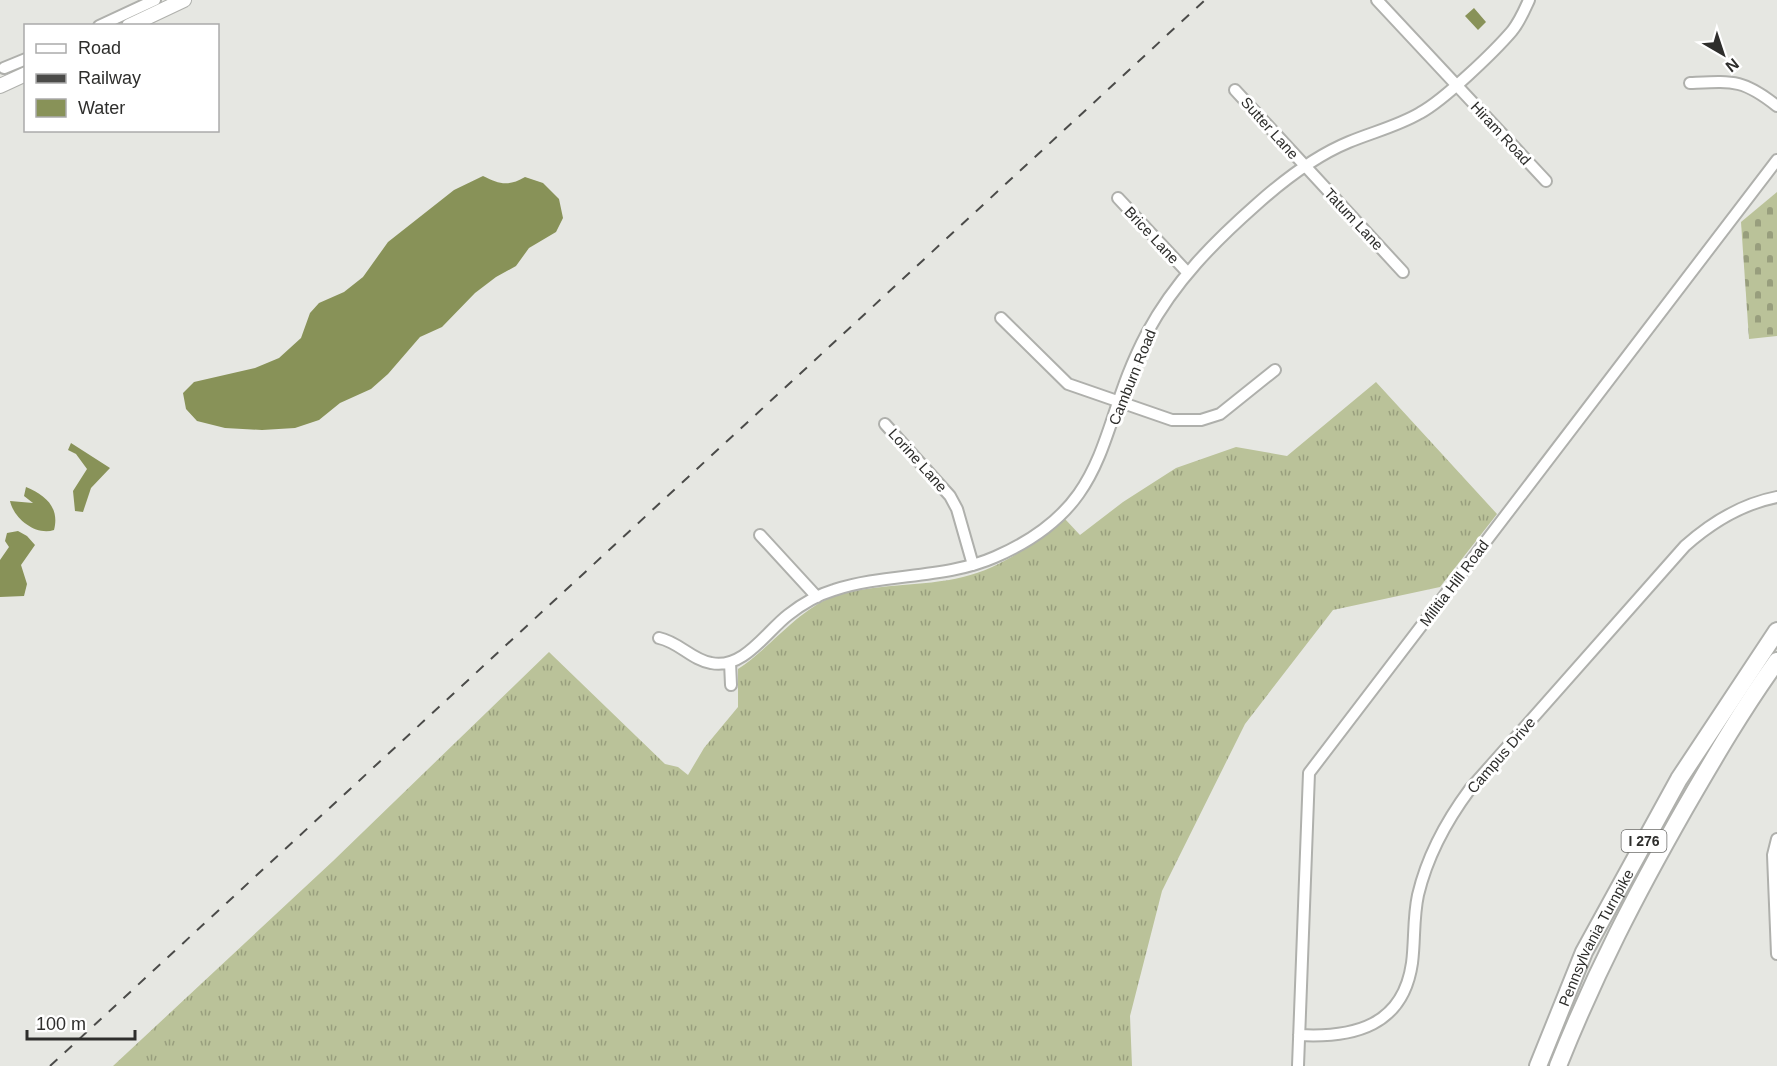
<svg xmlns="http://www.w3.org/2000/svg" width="1777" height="1066" font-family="Helvetica,sans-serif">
<defs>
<pattern id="grass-tufts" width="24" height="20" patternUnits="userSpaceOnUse" patternTransform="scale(1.5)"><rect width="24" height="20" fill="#bac299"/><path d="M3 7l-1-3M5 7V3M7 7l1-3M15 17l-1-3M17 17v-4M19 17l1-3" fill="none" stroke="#989e7d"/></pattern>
<pattern id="cemetery-stones" width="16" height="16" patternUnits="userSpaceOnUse" patternTransform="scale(1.5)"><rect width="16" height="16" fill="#bac299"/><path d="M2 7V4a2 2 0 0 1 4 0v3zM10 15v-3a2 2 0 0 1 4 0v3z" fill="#989e7d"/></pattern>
</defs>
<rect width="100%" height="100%" fill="#e6e7e2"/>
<path fill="url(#grass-tufts)" d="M 1376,382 L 1497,514 L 1440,587 L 1333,610 L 1245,724 L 1162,891 L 1130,1016 L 1132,1066 L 113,1066 L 333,861 L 549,652 L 665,764 L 678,767 L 688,775 L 704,748 L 738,707 L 738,669 C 770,648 797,611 832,597 C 870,583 924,587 963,577 C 1002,568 1034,543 1065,519 L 1080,535 L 1123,502 L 1176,468 L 1236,447 L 1287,456 Z"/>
<path fill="url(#cemetery-stones)" d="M 1777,192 L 1777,336 L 1749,339 L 1741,222 Z"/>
<path fill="#889258" d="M 1474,8 L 1486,22 L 1478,30 L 1465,16 Z
M 483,176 C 499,184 508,187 525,177 L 543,183 L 559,199 L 563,218 L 556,232 L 529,248 L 516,266 L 496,277 L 475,293 L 442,327 L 420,337 L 388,374 L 371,389 L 340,403 L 319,420 L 295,428 L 262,430 L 225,428 L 197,421 L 186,409 L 183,393 L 194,382 L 255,368 L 279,358 L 301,338 L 310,313 L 319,303 L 344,292 L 363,277 L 388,242 L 454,190 Z
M 71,443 L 110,468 L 91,488 L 83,512 L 75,511 L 73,491 L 87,469 L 76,454 L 68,450 Z
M 26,487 C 45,495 60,507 54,530 C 36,536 14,519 10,501 L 33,503 L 24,496 Z
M 18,531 L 27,536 L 35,545 L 21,565 L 27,584 L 24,596 L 0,597 L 0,560 L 9,547 L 5,541 L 7,533 Z"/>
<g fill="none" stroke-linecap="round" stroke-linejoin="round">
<defs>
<path id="minor" d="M 1377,0 L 1546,181
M 99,26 L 155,0
M 4,68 L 26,59
M 1690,83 C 1733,81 1743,79 1777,106
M 1235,90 L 1403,272
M 1118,198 L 1187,272
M 1001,318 L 1068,384 L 1172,420 L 1201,420 L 1220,414 L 1275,370
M 885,424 L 950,496 L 957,509 L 973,565
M 760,535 L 817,597
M 659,638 C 679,642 692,660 711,663 C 743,670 766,632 788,615 C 802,604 817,595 834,590 C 886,573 945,579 995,557 C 1115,505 1096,428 1147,333 C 1175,281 1214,242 1257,204 C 1285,179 1315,156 1349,142 C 1373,132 1398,126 1420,113 C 1444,100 1494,52 1512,31 C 1520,21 1524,11 1529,0
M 730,662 L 731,685
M 1777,839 L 1773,855 L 1777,954
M 1299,1035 C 1354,1038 1403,1026 1412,963 C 1415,940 1413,918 1418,895 C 1427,857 1447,820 1470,789 L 1685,546 C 1712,522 1741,504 1777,497
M 1298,1066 L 1309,773 L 1777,160"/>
<path id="major" d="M 129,26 L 184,0
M 0,86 L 26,74"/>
<g id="highway">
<path id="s1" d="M 1538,1066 L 1584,952 L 1679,779 L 1777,631"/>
<path d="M 1558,1066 C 1595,973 1636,894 1685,808 C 1714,758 1743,708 1777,661"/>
</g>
</defs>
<use href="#minor" stroke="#afb0ac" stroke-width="14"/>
<use href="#major" stroke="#afb0ac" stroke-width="16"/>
<use href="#highway" stroke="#afb0ac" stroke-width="20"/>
<use href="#minor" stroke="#fff" stroke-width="10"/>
<use href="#major" stroke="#fff" stroke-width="14"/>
<use href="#highway" stroke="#fff" stroke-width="16"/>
<path stroke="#4b4b49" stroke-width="2" stroke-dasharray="10 10" stroke-linecap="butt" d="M 50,1066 L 1205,0"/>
</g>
<g text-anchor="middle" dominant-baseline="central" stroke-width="6" stroke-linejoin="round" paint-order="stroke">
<rect fill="#fff" stroke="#6d6d6b" stroke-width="1.5" x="1621.5" y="830" width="45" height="22" rx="4.5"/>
<g font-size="14" font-weight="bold" fill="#2e2e2c">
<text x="1644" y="841">I 276</text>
</g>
<g font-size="15" fill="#2e2e2c" stroke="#fff">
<text transform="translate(1270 128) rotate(48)">Sutter Lane</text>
<text transform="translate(1501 133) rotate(47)">Hiram Road</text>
<text transform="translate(1354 219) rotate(47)">Tatum Lane</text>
<text transform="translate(1152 235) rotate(47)">Brice Lane</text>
<text transform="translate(1132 377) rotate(-68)">Camburn Road</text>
<text transform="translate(918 460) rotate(48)">Lorine Lane</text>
<text transform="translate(1454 583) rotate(-53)">Militia Hill Road</text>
<text transform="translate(1501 755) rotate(-49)">Campus Drive</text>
<text stroke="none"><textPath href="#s1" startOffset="141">Pennsylvania Turnpike</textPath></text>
</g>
</g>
<rect x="24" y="24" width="195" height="108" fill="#ffffff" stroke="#ababab" stroke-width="1.5"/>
<rect x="36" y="44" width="30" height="9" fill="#ffffff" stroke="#ababab" stroke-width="1.5"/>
<text x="78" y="54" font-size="18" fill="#2e2e2c">Road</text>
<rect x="36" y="74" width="30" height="9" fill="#4b4b49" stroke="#ababab" stroke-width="1.5"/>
<text x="78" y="84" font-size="18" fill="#2e2e2c">Railway</text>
<rect x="36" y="99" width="30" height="18" fill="#889258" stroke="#ababab" stroke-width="1.5"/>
<text x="78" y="114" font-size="18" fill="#2e2e2c">Water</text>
<g transform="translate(1723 54) rotate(141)" stroke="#ffffff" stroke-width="4.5" paint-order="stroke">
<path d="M0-4.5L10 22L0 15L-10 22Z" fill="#2e2e2c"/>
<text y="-9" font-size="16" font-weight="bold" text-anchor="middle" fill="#2e2e2c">N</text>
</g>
<path d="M27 1030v9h108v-9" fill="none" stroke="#2e2e2c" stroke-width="3"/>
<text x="36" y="1030" font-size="18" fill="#2e2e2c" stroke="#ffffff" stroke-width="4.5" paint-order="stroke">100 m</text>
</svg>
